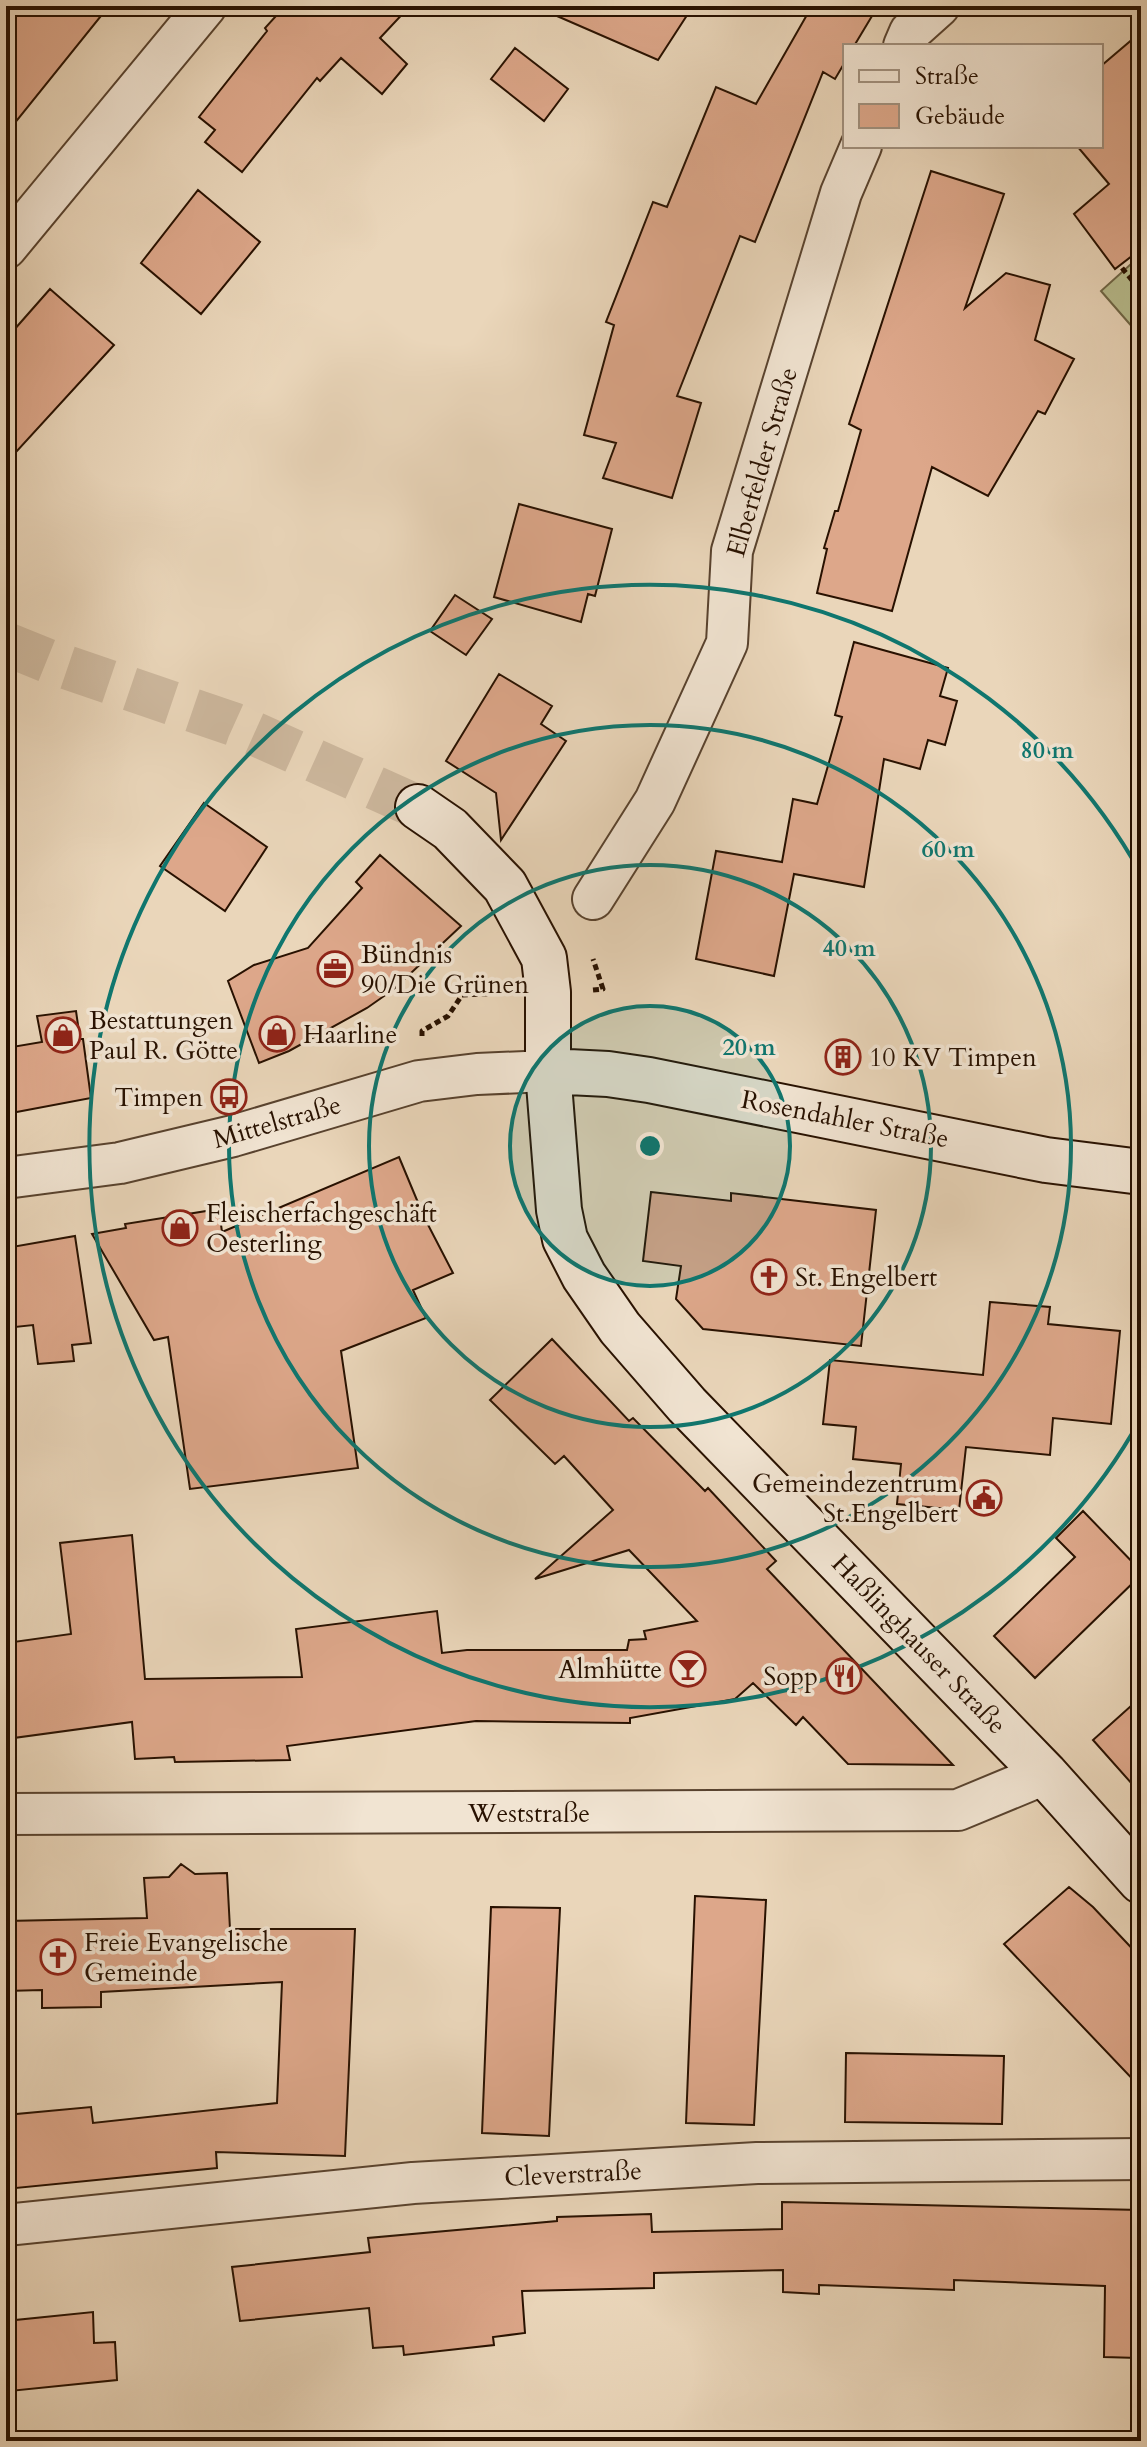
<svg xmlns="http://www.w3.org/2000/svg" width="1147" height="2447" font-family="Cardo,serif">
<rect width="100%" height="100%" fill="#ead6ba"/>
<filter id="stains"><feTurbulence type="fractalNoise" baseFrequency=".0025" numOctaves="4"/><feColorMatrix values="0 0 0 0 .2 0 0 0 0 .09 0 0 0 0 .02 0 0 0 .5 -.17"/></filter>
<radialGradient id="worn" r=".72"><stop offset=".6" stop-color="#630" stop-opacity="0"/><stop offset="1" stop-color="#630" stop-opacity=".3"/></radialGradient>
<path fill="#b8bd8e" stroke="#706747" stroke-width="2" d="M 1141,255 L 1141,337 L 1101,291 Z"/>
<path fill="#dda78a" stroke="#281100" stroke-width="2" d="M 6,6 L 109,6 L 6,134 Z
M 285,6 L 410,6 L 380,38 L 407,64 L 382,94 L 341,58 L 320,81 L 317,78 L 242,172 L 205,142 L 215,130 L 199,117 L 267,31 L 265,28 Z
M 534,6 L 693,6 L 658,60 Z
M 812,6 L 878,6 L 854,46 L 845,46 L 845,62 L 835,79 L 823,72 L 755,242 L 740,236 L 677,396 L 701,403 L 672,498 L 603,478 L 616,443 L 584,435 L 614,325 L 606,322 L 653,202 L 667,207 L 716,87 L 756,104 Z
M 1141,32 L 1141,249 L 1115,269 L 1074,214 L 1109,184 L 1077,146 L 1101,146 L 1101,66 Z
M 515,48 L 568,89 L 544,121 L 491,79 Z
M 931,171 L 1004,194 L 965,308 L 1006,273 L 1050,285 L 1035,340 L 1074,359 L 1045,414 L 1038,411 L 988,496 L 932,467 L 892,611 L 817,593 L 827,549 L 824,548 L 835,511 L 838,511 L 861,430 L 849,424 Z
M 198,190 L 260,242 L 201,314 L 141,263 Z
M 50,289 L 114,345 L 6,463 L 6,339 Z
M 519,504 L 612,529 L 595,596 L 588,594 L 581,622 L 494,597 Z
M 455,595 L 492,619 L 466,655 L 430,631 Z
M 854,642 L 948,668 L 940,696 L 957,701 L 945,745 L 928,740 L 920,769 L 884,759 L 864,887 L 794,874 L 774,976 L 696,959 L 716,851 L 782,862 L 793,799 L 817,804 L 842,717 L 835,715 Z
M 499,674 L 552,706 L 541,724 L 566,741 L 501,840 L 496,793 L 446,761 Z
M 204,803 L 267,847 L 225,911 L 160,866 Z
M 380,855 L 461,926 L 394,989 L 367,1008 L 289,1051 L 259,1063 L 228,981 L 254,965 L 308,948 L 362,888 L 356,882 Z
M 76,1011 L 80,1039 L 83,1039 L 91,1098 L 6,1114 L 6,1048 L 42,1042 L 37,1016 Z
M 399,1157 L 424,1217 L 453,1273 L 413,1290 L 426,1318 L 341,1351 L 358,1468 L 190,1489 L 168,1337 L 154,1340 L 92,1234 L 126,1228 L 125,1224 L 219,1209 L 222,1232 Z
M 651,1192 L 731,1201 L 731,1193 L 876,1210 L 861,1346 L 703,1329 L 676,1299 L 681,1266 L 643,1261 Z
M 75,1236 L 91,1343 L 72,1345 L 74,1361 L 38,1364 L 33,1325 L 6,1328 L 6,1248 Z
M 990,1302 L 1050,1307 L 1048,1324 L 1120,1331 L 1111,1424 L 1053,1418 L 1050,1455 L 966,1447 L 959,1510 L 897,1504 L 901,1464 L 853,1459 L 856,1427 L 823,1424 L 830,1360 L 983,1375 Z
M 552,1339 L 629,1421 L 633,1418 L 705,1491 L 708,1488 L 776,1561 L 767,1569 L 953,1765 L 848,1764 L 803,1717 L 796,1725 L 753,1683 L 735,1699 L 630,1718 L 630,1723 L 476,1721 L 287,1746 L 290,1760 L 175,1762 L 174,1757 L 135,1759 L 132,1722 L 6,1739 L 6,1643 L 71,1634 L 60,1543 L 132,1535 L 145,1679 L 302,1677 L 296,1629 L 437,1611 L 442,1653 L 467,1650 L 627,1650 L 629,1640 L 646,1639 L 644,1631 L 697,1621 L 629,1550 L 535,1579 L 613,1510 L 564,1456 L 555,1464 L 490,1400 Z
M 1083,1511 L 1141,1571 L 1141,1575 L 1035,1678 L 994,1636 L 1075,1557 L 1056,1538 Z
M 1141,1697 L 1141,1794 L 1093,1740 Z
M 181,1864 L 195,1874 L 227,1873 L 230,1929 L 355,1929 L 345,2156 L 216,2152 L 217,2168 L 6,2189 L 6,2115 L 91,2107 L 93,2123 L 277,2103 L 282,1982 L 101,1992 L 101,2007 L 42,2008 L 42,1990 L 6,1991 L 6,1921 L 147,1918 L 144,1878 L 169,1877 Z
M 1069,1887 L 1093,1907 L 1141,1958 L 1141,2088 L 1004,1944 Z
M 695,1896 L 766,1900 L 754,2125 L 686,2123 Z
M 491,1907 L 560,1908 L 549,2136 L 482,2133 Z
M 846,2053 L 1004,2056 L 1002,2124 L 845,2122 Z
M 782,2202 L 1141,2210 L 1138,2358 L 1104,2357 L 1105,2286 L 954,2280 L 954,2290 L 819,2285 L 819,2294 L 783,2292 L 783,2270 L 654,2273 L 654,2288 L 522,2291 L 525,2333 L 493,2337 L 494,2345 L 404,2355 L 403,2346 L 373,2348 L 369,2308 L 240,2321 L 232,2267 L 370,2252 L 368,2238 L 557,2221 L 557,2217 L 651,2214 L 652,2232 L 782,2229 Z
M 93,2312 L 94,2343 L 115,2342 L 117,2380 L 10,2391 L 6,2321 Z"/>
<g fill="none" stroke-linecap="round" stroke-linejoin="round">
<path stroke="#cdb89e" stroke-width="44" stroke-dasharray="44 22" stroke-linecap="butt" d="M 6,644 L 48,661 L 233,724 L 418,807"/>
<defs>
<path id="minor" d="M 904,46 L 910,32 L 939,6
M 6,248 L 206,6
M 593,899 L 655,801 L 727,643 L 732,551 L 841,193 L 861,146
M 6,1178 L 120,1163 L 233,1136 L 419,1081 L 477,1074 L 548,1071
M 6,1814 L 958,1810 L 1045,1774
M 6,2225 L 413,2183 L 757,2163 L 1141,2159"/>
<path id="secondary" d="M 418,807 L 450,829 L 505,886 L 544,958 L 548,992 L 548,1071 L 559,1210 L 565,1239 L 584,1276 L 620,1328 L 687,1405 L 1045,1774 L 1141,1881
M 548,1071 L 608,1074 L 649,1080 L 1046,1160 L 1141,1172"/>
</defs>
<use href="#minor" stroke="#58422e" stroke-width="44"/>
<use href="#secondary" stroke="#281100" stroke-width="48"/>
<path stroke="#281100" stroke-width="5" stroke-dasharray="6 4" stroke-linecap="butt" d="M 1122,268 L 1141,291
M 593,990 L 603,989 L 593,959
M 422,1036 L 422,1031 L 448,1016 L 462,995 L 503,993"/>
<use href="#minor" stroke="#f1e4d2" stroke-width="40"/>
<use href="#secondary" stroke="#f1e4d2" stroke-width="44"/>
</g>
<circle cx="650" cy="1146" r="140" fill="#0f766e" fill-opacity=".12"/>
<g fill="none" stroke="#0f766e" stroke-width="4">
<circle cx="650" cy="1146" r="140"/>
<circle cx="650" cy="1146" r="281"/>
<circle cx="650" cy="1146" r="421"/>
<path d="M1141 1418A561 561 0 1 1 1141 874"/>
</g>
<defs>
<symbol id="office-ring" viewBox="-11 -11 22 22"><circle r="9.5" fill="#f1e4d2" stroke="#8f2418" stroke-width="1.5"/><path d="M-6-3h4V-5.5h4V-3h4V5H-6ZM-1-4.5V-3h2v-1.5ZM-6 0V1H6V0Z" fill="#8f2418"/></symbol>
<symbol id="shop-ring" viewBox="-11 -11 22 22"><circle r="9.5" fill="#f1e4d2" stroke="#8f2418" stroke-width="1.5"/><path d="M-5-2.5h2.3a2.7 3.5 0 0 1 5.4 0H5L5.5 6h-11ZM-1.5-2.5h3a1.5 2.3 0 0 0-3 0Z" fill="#8f2418"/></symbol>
<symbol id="building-ring" viewBox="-11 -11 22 22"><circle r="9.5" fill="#f1e4d2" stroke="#8f2418" stroke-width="1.5"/><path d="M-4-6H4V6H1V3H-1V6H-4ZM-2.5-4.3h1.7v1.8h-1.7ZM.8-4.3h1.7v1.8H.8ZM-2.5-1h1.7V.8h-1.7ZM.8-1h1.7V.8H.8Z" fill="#8f2418"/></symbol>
<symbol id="bus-ring" viewBox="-11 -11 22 22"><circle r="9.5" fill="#f1e4d2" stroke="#8f2418" stroke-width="1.5"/><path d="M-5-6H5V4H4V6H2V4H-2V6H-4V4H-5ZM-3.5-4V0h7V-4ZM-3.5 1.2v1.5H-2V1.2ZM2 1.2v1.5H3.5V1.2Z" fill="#8f2418"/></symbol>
<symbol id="church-ring" viewBox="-11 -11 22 22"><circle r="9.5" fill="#f1e4d2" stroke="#8f2418" stroke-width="1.5"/><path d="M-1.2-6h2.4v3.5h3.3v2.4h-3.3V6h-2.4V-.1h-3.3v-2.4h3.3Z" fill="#8f2418"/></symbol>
<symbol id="civic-ring" viewBox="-11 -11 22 22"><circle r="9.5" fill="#f1e4d2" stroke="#8f2418" stroke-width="1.5"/><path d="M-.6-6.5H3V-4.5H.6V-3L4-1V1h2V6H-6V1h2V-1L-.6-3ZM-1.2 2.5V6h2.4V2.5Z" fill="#8f2418"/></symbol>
<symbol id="bar-ring" viewBox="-11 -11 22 22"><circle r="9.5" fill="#f1e4d2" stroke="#8f2418" stroke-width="1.5"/><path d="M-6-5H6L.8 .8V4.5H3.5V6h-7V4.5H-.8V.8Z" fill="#8f2418"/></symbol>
<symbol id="restaurant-ring" viewBox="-11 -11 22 22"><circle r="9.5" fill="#f1e4d2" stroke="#8f2418" stroke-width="1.5"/><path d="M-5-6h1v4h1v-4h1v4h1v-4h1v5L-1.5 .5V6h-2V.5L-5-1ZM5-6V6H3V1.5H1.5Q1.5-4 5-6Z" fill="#8f2418"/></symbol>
</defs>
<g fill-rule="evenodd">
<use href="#office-ring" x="315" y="949" width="40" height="40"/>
<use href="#shop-ring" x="257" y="1014" width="40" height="40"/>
<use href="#shop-ring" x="43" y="1015" width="40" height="40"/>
<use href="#building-ring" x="823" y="1037" width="40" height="40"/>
<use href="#bus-ring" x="209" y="1077" width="40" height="40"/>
<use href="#shop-ring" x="160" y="1208" width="40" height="40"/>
<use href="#church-ring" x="749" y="1257" width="40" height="40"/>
<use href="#civic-ring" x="964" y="1478" width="40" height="40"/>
<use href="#bar-ring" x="668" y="1649" width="40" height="40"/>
<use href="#restaurant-ring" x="824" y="1656" width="40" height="40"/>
<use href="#church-ring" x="38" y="1937" width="40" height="40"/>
</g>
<g text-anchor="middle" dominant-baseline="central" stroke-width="7" stroke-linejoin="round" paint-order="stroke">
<g font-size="26" fill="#281100" stroke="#f1e4d2">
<text transform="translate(762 462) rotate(-74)">Elberfelder Straße</text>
<text transform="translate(845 1119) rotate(11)">Rosendahler Straße</text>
<text transform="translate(277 1122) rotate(-16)">Mittelstraße</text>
<text transform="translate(919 1644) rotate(46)">Haßlinghauser Straße</text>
<text x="529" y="1813">Weststraße</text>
<text transform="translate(573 2174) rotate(-3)">Cleverstraße</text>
</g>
<g font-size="26" fill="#281100" stroke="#f1e4d2" text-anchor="start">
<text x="361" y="954">Bündnis<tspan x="361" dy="30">90/Die Grünen</tspan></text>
<text x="89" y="1020">Bestattungen<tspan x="89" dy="30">Paul R. Götte</tspan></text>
<text x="303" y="1034">Haarline</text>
<text x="869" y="1057">10 KV Timpen</text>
<text x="203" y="1097" text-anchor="end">Timpen</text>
<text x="206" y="1213">Fleischerfachgeschäft<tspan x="206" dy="30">Oesterling</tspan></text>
<text x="795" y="1277">St. Engelbert</text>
<text x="958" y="1483" text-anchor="end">Gemeindezentrum<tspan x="958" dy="30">St.Engelbert</tspan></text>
<text x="662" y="1669" text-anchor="end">Almhütte</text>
<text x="818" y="1676" text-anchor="end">Sopp</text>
<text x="84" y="1942">Freie Evangelische<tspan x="84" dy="30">Gemeinde</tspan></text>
</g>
</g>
<circle cx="650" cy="1146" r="12" fill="#0f766e" stroke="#f1e4d2" stroke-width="4"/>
<g font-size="24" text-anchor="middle" font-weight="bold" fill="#0f766e" stroke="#f1e4d2" stroke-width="7" stroke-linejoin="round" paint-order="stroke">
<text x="1047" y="758">80 m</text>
<text x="948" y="857">60 m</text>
<text x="849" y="956">40 m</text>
<text x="749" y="1055">20 m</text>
</g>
<rect width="1147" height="2447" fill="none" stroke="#ead6ba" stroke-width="32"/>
<rect x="8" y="8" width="1131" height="2431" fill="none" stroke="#281100" stroke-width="4"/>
<rect x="16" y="16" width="1115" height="2415" fill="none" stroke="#281100" stroke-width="2"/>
<rect x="843" y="44" width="260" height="104" fill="#f1e4d2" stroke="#a1907e" stroke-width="2"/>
<rect x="859" y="70" width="40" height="12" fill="#f1e4d2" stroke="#a1907e" stroke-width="2"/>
<text x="915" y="84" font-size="24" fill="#281100">Straße</text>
<rect x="859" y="104" width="40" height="24" fill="#dda78a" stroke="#a1907e" stroke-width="2"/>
<text x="915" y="124" font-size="24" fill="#281100">Gebäude</text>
<rect width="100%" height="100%" filter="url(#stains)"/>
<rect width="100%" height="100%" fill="url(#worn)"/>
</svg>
